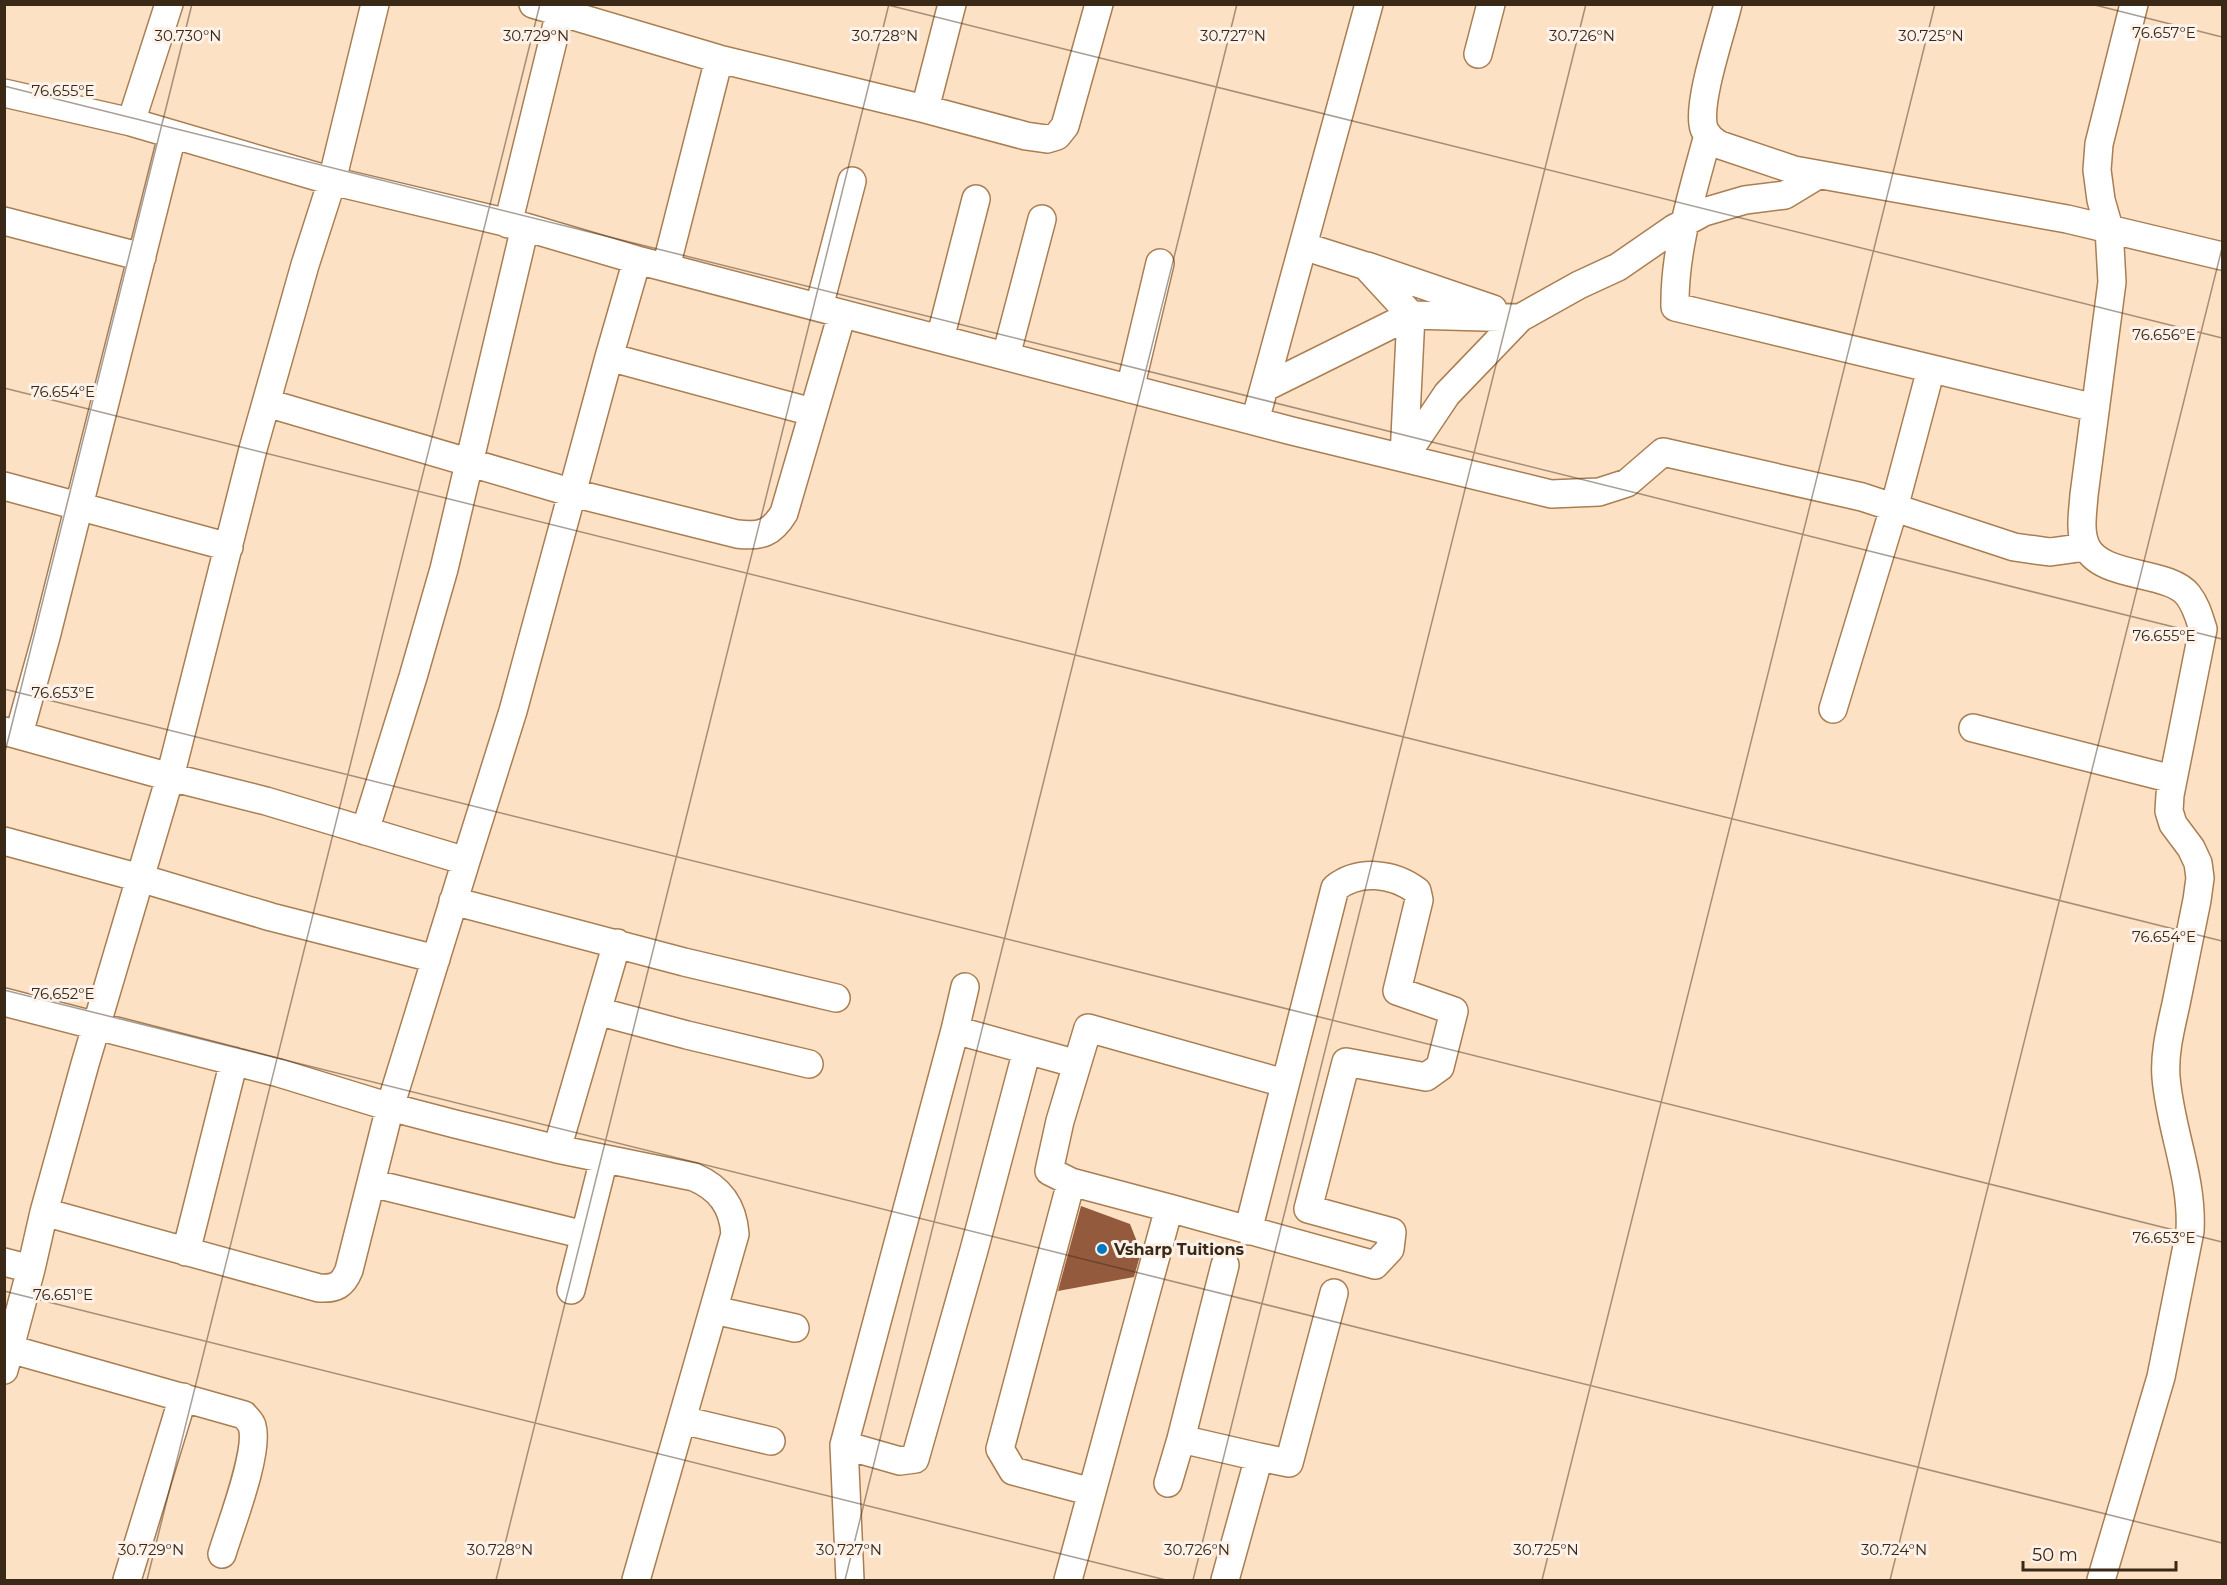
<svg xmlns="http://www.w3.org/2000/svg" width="2227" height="1585" font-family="Montserrat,sans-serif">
<rect width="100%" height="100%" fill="#fde1c5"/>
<path fill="#945a3d" d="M 1081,1206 L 1130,1224 L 1141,1252 L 1134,1277 L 1058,1291 Z"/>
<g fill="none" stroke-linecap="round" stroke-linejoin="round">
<defs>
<path id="minor" d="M 533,4 L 719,59 L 925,109 L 1026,136 L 1047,139 L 1057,136 L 1065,126 L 1099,4
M 1728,4 C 1721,34 1699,96 1703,124 C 1704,134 1711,140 1720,145 L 1794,170 L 2067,219 L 2222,256
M 1478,54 L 1491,4
M 4,93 L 131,122 L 332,181 L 525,227 L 637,260 L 1292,431 L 1551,494 L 1599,492 L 1627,483 L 1663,452 L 1862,497 L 2014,547 L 2050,552 L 2086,547
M 925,109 L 952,4
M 131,122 L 169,4
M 1708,135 C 1693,191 1674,249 1675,307 L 2095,408
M 4,221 L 142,257
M 508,224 L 562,4
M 1303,246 L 1366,266 L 1411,315 L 1404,457
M 1367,266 L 1493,309
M 666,267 L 719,59
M 819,307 L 852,181
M 940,339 L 976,199
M 1006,356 L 1042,219
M 609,357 L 812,412
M 1264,388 L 1411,315 L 1520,318
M 1130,389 L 1160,263
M 267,403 L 573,493 L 737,534 C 761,537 772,533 784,513 L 842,314
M 1255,421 L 1369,4
M 1404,458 L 1447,394 L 1520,318 L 1579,285 L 1618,267 L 1673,229 L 1704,212 L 1745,200 L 1785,195 L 1818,175
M 4,486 L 229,547
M 1833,709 L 1894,508 L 1931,369
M 1973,728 L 2172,779
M 4,731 L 170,777 L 266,801 L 466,861 L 390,1107 L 349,1270 C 343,1285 336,1289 319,1288 L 44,1212
M 19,734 L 46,637 L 172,136
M 365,831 L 413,677 L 444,569 L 525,227
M 4,841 L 140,878 L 271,917 L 436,959
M 466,861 L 513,711 L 609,357 L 637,260
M 453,901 L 684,962 L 836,998
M 4,1002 L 279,1073 L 390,1107 L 455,1124 L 557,1149 L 694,1177 C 720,1188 733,1206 735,1234 L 636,1580
M 597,1011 L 687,1035 L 809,1064
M 955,1030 L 1063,1060
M 557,1149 L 617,943
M 1071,1182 L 1049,1171 L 1060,1121 L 1088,1028 L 1284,1083
M 371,1183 L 585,1235
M 186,1252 L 234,1061
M 4,1262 L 31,1269
M 1225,1265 L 1181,1439 L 1259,1457 L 1225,1580
M 571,1290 L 604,1159
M 714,1310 L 795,1328
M 10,1349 L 244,1415 C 247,1419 251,1422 252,1426 C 260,1451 230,1527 222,1554
M 4,1370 L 31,1269 L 44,1212 L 85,1064 L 170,777 L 253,449 L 305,265 L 332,181 L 375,4
M 682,1420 L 771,1441
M 844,1445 L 900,1461 L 915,1459 L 974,1250 L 1027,1050
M 1259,1457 L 1289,1463 L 1334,1293
M 1168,1483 L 1181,1439
M 1092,1492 L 1013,1471 L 1000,1449 L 1071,1182 L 1169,1208
M 127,1580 L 183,1397
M 850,1580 L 844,1445 L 955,1030 L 965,987
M 1068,1580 L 1169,1208 L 1375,1265 L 1390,1249 L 1392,1232 L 1308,1209 L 1346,1062 L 1426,1077 L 1440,1067 L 1454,1011 L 1397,991 L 1419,900 L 1417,891 C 1393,873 1359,869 1335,888 L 1248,1231
M 2101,1580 L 2161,1377 L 2190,1231 C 2193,1178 2170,1129 2166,1077 C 2164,1053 2171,1027 2176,1004 C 2183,969 2190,935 2197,900 L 2200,878 L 2198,863 L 2191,848 L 2173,824 L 2169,811 L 2170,795 L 2203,629 C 2199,617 2196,605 2188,595 C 2169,570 2101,579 2086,546 C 2079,531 2083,511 2084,495 L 2112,282 L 2109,228 L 2101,200 L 2097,170 L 2099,144 L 2134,4"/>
</defs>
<use href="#minor" stroke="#a97e52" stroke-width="30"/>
<use href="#minor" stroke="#fff" stroke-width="27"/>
</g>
<path fill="none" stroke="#3b2917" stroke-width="1.5" stroke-opacity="0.45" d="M 884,4 L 2222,338M 2091,4 L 2222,37M 4,86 L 2222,639M 4,388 L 2222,941M 4,689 L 2222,1242M 4,756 L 192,4M 4,990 L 2222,1543M 4,1291 L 1166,1580M 147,1580 L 540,4M 496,1580 L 889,4M 845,1580 L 1237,4M 1193,1580 L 1586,4M 1542,1580 L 1935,4M 1890,1580 L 2222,248"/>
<circle fill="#0077c1" stroke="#fcf2e9" stroke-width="2" cx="1102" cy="1249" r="6"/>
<g text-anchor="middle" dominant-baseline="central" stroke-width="6" stroke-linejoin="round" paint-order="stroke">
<g font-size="16" font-weight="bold" fill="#3b2917" stroke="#fcf2e9" text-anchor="start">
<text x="1114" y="1249">Vsharp Tuitions</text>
</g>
</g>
<g font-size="15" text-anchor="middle" fill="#3b2917" stroke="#fcf2e9" stroke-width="6" stroke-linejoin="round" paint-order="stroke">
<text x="2164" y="38">76.657°E</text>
<text x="188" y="41">30.730°N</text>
<text x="536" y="41">30.729°N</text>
<text x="885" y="41">30.728°N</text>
<text x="1233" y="41">30.727°N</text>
<text x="1582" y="41">30.726°N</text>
<text x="1931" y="41">30.725°N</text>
<text x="63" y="96">76.655°E</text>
<text x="2164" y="340">76.656°E</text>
<text x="63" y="397">76.654°E</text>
<text x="2164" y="641">76.655°E</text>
<text x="63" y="698">76.653°E</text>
<text x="2164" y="942">76.654°E</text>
<text x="63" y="999">76.652°E</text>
<text x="2164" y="1243">76.653°E</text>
<text x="63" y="1300">76.651°E</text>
<text x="151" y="1555">30.729°N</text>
<text x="500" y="1555">30.728°N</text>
<text x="849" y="1555">30.727°N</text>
<text x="1197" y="1555">30.726°N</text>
<text x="1546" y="1555">30.725°N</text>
<text x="1894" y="1555">30.724°N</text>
</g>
<rect width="2227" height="1585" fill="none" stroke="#3b2917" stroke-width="12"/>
<path d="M2023 1561v9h153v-9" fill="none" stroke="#3b2917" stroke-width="3"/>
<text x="2032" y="1561" font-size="18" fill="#3b2917" stroke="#fcf2e9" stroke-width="4.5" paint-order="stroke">50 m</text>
</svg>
